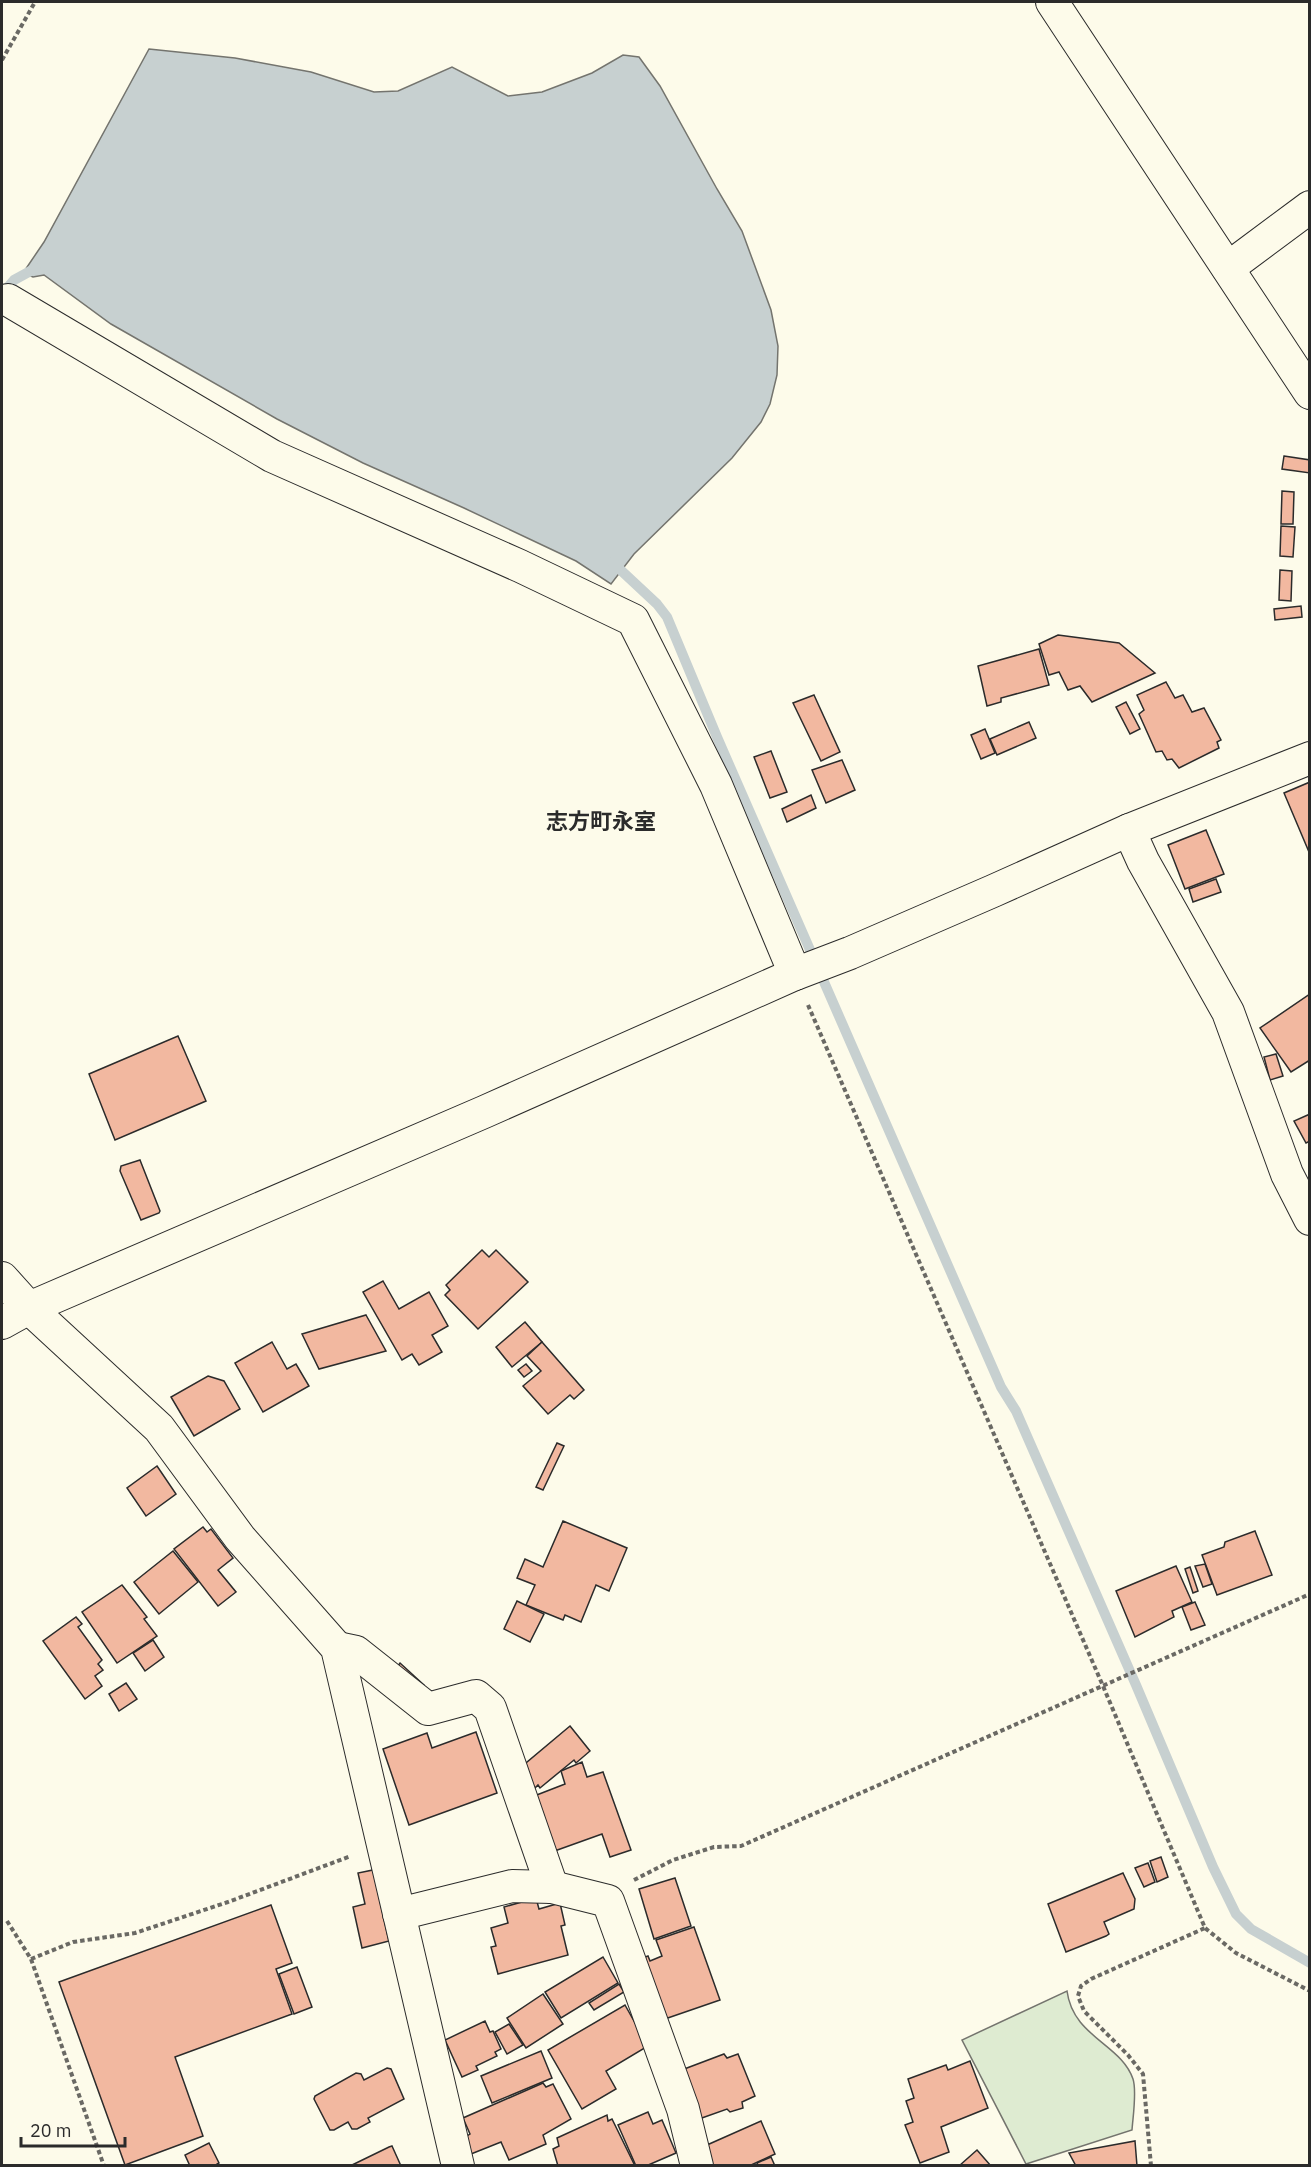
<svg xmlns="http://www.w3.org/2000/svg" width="1311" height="2167" font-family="'IBM Plex Sans','Noto Sans JP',sans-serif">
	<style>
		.green { fill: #deebd1; stroke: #74746e; stroke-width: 1.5 }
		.water { fill: #c7d0d0; stroke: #74746e; stroke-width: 1.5 }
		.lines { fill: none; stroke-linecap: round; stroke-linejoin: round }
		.stream { stroke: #c7d0d0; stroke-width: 10 }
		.building { fill: #f2b8a0; stroke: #2b2b2b; stroke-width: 1.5 }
		.minor-casing { stroke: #2b2b2b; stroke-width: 34 }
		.path { stroke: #6a6964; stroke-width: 4; stroke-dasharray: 4.5 3; stroke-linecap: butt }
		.minor { stroke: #fdfbea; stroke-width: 32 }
		.labels { text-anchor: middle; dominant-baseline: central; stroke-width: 4.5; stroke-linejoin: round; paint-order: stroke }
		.quarter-label { font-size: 22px; font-weight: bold; fill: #2b2b2b; stroke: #fdfbea }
	</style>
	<rect width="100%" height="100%" fill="#fdfbea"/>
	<!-- green -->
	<path class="green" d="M 1067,1991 C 1073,2037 1121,2044 1133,2079 C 1137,2091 1133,2116 1132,2130 L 1026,2164 L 962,2040 Z"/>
	<!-- water -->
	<polygon class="water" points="149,49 235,58 311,72 374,92 398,91 452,67 508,96 542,92 592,73 623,55 639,57 660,86 717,189 742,231 771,310 778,346 777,375 770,404 761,422 732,458 634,554 611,584 576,561 464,508 363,463 277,419 111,324 44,275 33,277 23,273 44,242"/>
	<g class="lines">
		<!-- stream -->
		<g class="stream">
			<polyline points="2,294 14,280 36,268"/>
			<polyline points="612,562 657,604 667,617 717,737 1001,1387 1016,1411 1136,1685 1213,1867 1236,1914 1251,1929 1310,1963"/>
		</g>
	</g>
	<!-- building -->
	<g class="building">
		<polygon points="1284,456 1310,460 1310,473 1282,469"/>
		<polygon points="1282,491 1294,492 1293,524 1281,524"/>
		<polygon points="1281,526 1295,527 1293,557 1280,556"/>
		<polygon points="1280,570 1292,571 1291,601 1279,600"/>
		<polygon points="1301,606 1302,617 1275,620 1274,609"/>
		<polygon points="1058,635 1119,643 1155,673 1092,702 1080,686 1068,690 1059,672 1049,675 1039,644"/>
		<polygon points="1039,649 1049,685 1001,698 1001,702 987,706 978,666"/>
		<polygon points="1166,682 1175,698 1183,695 1192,712 1204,708 1221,740 1217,742 1219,748 1179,768 1172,759 1167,760 1162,751 1156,752 1139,714 1144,710 1137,695"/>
		<polygon points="814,695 840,752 821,761 793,703"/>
		<polygon points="1126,702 1140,729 1130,734 1116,707"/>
		<polygon points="1029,722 1036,738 997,755 990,739"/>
		<polygon points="985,729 995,753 981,759 971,735"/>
		<polygon points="771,751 787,792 770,798 754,757"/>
		<polygon points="842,760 855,790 826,803 812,770"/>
		<polygon points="1310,782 1310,852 1309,852 1284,793"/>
		<polygon points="811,795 816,808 787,822 782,809"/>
		<polygon points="1206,830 1224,874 1185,889 1168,845"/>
		<polygon points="1216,879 1221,892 1193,902 1189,889"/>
		<polygon points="1310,994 1310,1060 1291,1072 1260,1028"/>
		<polygon points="178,1036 206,1101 115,1140 89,1074"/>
		<polygon points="1276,1054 1283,1076 1270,1080 1264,1057"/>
		<polygon points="1310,1114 1310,1141 1306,1143 1294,1121"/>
		<polygon points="140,1160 160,1211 159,1213 141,1220 120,1171 121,1166"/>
		<polygon points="482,1250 489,1257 496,1250 528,1282 478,1329 445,1295 450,1290 446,1285"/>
		<polygon points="383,1281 399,1309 429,1292 448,1326 432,1335 442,1352 419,1365 412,1354 402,1360 363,1292"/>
		<polygon points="366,1315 386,1351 319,1369 302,1334"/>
		<polygon points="525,1322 542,1342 512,1367 496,1347"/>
		<polygon points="272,1342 287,1369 296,1364 309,1386 263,1412 235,1363"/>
		<polygon points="542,1342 584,1390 574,1399 570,1395 548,1414 523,1386 541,1371 527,1356"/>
		<polygon points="526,1364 532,1371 524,1377 518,1370"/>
		<polygon points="208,1376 224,1381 240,1409 194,1436 171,1397"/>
		<polygon points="557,1443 564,1446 543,1490 536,1487"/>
		<polygon points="157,1466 176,1494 146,1516 127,1488"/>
		<polygon points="563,1521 627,1548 609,1591 596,1585 581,1622 565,1615 563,1620 526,1605 535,1585 517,1578 525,1559 543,1567"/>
		<polygon points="203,1527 207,1532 211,1529 233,1558 218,1570 236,1592 218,1606 174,1549"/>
		<polygon points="1255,1531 1272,1575 1217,1595 1202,1555 1224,1547 1225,1542"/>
		<polygon points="173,1551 198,1582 159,1614 134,1582"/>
		<polygon points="1205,1564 1212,1584 1203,1587 1195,1566"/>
		<polygon points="1176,1566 1192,1602 1172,1611 1174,1617 1135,1637 1116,1591"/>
		<polygon points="1190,1567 1198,1591 1193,1593 1185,1569"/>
		<polygon points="122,1585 147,1617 144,1619 157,1636 117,1663 82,1612"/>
		<polygon points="517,1601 544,1614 530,1642 504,1629"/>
		<polygon points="1195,1602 1205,1625 1191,1630 1182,1607"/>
		<polygon points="76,1617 82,1624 78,1627 102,1660 98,1664 103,1670 95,1676 102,1686 85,1699 43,1641"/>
		<polygon points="153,1640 164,1657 145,1671 133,1653"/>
		<polygon points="400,1663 424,1685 419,1691 394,1671"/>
		<polygon points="126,1683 137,1699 119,1711 109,1694"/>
		<polygon points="570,1726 590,1751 576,1763 574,1760 540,1788 538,1785 533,1790 520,1768"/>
		<polygon points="476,1732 497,1793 409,1825 383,1749 427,1733 432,1748"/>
		<polygon points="582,1762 587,1777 603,1772 631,1850 610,1857 602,1834 549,1853 529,1798 565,1784 561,1771"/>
		<polygon points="1161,1857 1168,1877 1157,1882 1150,1861"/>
		<polygon points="1148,1863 1155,1882 1144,1887 1135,1868"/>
		<polygon points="373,1870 389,1941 362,1948 353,1907 365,1904 358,1873"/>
		<polygon points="1123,1873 1135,1899 1134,1909 1104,1922 1109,1934 1106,1936 1066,1952 1048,1904"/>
		<polygon points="675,1878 691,1926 654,1939 639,1889"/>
		<polygon points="536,1898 539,1909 560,1903 565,1925 561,1926 568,1955 498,1974 491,1947 496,1946 491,1928 508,1923 504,1907"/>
		<polygon points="271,1905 292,1963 276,1969 292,2014 175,2057 203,2136 125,2165 59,1982"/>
		<polygon points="694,1927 720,2000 659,2021 637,1960 648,1956 650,1961 662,1956 656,1940"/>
		<polygon points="603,1957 618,1983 561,2018 545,1992"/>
		<polygon points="297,1967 312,2007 294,2014 279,1974"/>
		<polygon points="619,1984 624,1992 594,2010 589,2003"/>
		<polygon points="543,1994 563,2024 526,2048 507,2018"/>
		<polygon points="625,2005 648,2046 606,2071 616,2089 582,2109 548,2050"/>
		<polygon points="485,2021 490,2032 493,2031 501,2049 495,2052 497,2056 476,2066 478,2070 462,2077 445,2040"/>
		<polygon points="509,2024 523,2045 507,2054 495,2032"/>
		<polygon points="541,2051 552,2078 492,2103 481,2076"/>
		<polygon points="724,2054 727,2058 738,2054 755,2096 742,2102 743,2108 730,2112 727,2109 699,2119 679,2071"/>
		<polygon points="970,2061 988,2108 941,2127 949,2152 920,2163 905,2125 913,2122 906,2101 914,2098 908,2079 946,2065 948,2070"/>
		<polygon points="387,2068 391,2069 404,2099 368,2118 370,2122 357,2129 352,2129 348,2122 334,2130 330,2130 314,2099 315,2096 356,2073 361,2074 364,2080"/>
		<polygon points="543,2083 546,2087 553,2084 571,2119 543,2135 546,2144 509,2160 501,2142 471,2154 464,2138 470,2134 463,2118"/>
		<polygon points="648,2112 653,2124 662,2120 676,2153 646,2166 636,2166 618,2125"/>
		<polygon points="607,2115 608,2121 612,2119 635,2166 558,2166 553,2149 559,2146 557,2138"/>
		<polygon points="761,2121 775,2154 749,2166 705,2166 698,2149"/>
		<polygon points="1135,2141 1137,2166 1076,2166 1069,2153"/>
		<polygon points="209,2143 219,2163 214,2166 190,2166 185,2155"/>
		<polygon points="392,2146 401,2166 350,2166 389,2147"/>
		<polygon points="977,2150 991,2166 959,2166"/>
		<polygon points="771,2157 775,2166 758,2166 757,2163"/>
	</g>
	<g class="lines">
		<!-- minor casing -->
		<g class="minor-casing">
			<g id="minor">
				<polyline points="1052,2 1310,393"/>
				<polyline points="1228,268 1310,207"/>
				<polyline points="8,300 272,456 520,566 633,620 716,785 795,974"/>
				<polyline points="1129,830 1143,861 1228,1012 1287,1174 1310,1219"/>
				<polyline points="2,1278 29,1308 159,1428 240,1538 337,1648 458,2166"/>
				<polyline points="2,1323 29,1308 484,1112 795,974 850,953 993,891 1129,830 1310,758"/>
				<polyline points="337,1648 356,1652 428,1709 476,1696 490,1708 552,1887"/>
				<polyline points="399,1914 512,1886 552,1887 608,1901 683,2109 697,2166"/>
			</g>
		</g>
		<!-- path -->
		<g class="path">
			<polyline points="2,60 35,2"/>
			<polyline points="808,1005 1103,1686 1205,1928 1236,1953 1310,1991"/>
			<polyline points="634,1880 673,1860 714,1847 741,1846 1310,1594"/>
			<polyline points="7,1921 31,1959 104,2166"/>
			<polyline points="31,1959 73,1942 135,1933 228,1902 351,1856"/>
			<polyline points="1151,2166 1143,2074 1128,2055 1084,2011 1078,1996 1081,1986 1091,1979 1205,1928"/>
		</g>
		<!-- minor -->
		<use href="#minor" class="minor"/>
	</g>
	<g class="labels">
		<!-- quarter labels -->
		<g class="quarter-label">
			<text x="601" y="820">志方町永室</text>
		</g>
	</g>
	<!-- border -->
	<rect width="1311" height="2167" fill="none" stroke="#2b2b2b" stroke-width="6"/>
	<!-- scale -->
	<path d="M21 2137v9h104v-9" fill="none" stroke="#2b2b2b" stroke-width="3"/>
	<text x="30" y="2137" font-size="18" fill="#2b2b2b" stroke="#fdfbea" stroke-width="4.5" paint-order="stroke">20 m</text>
</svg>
